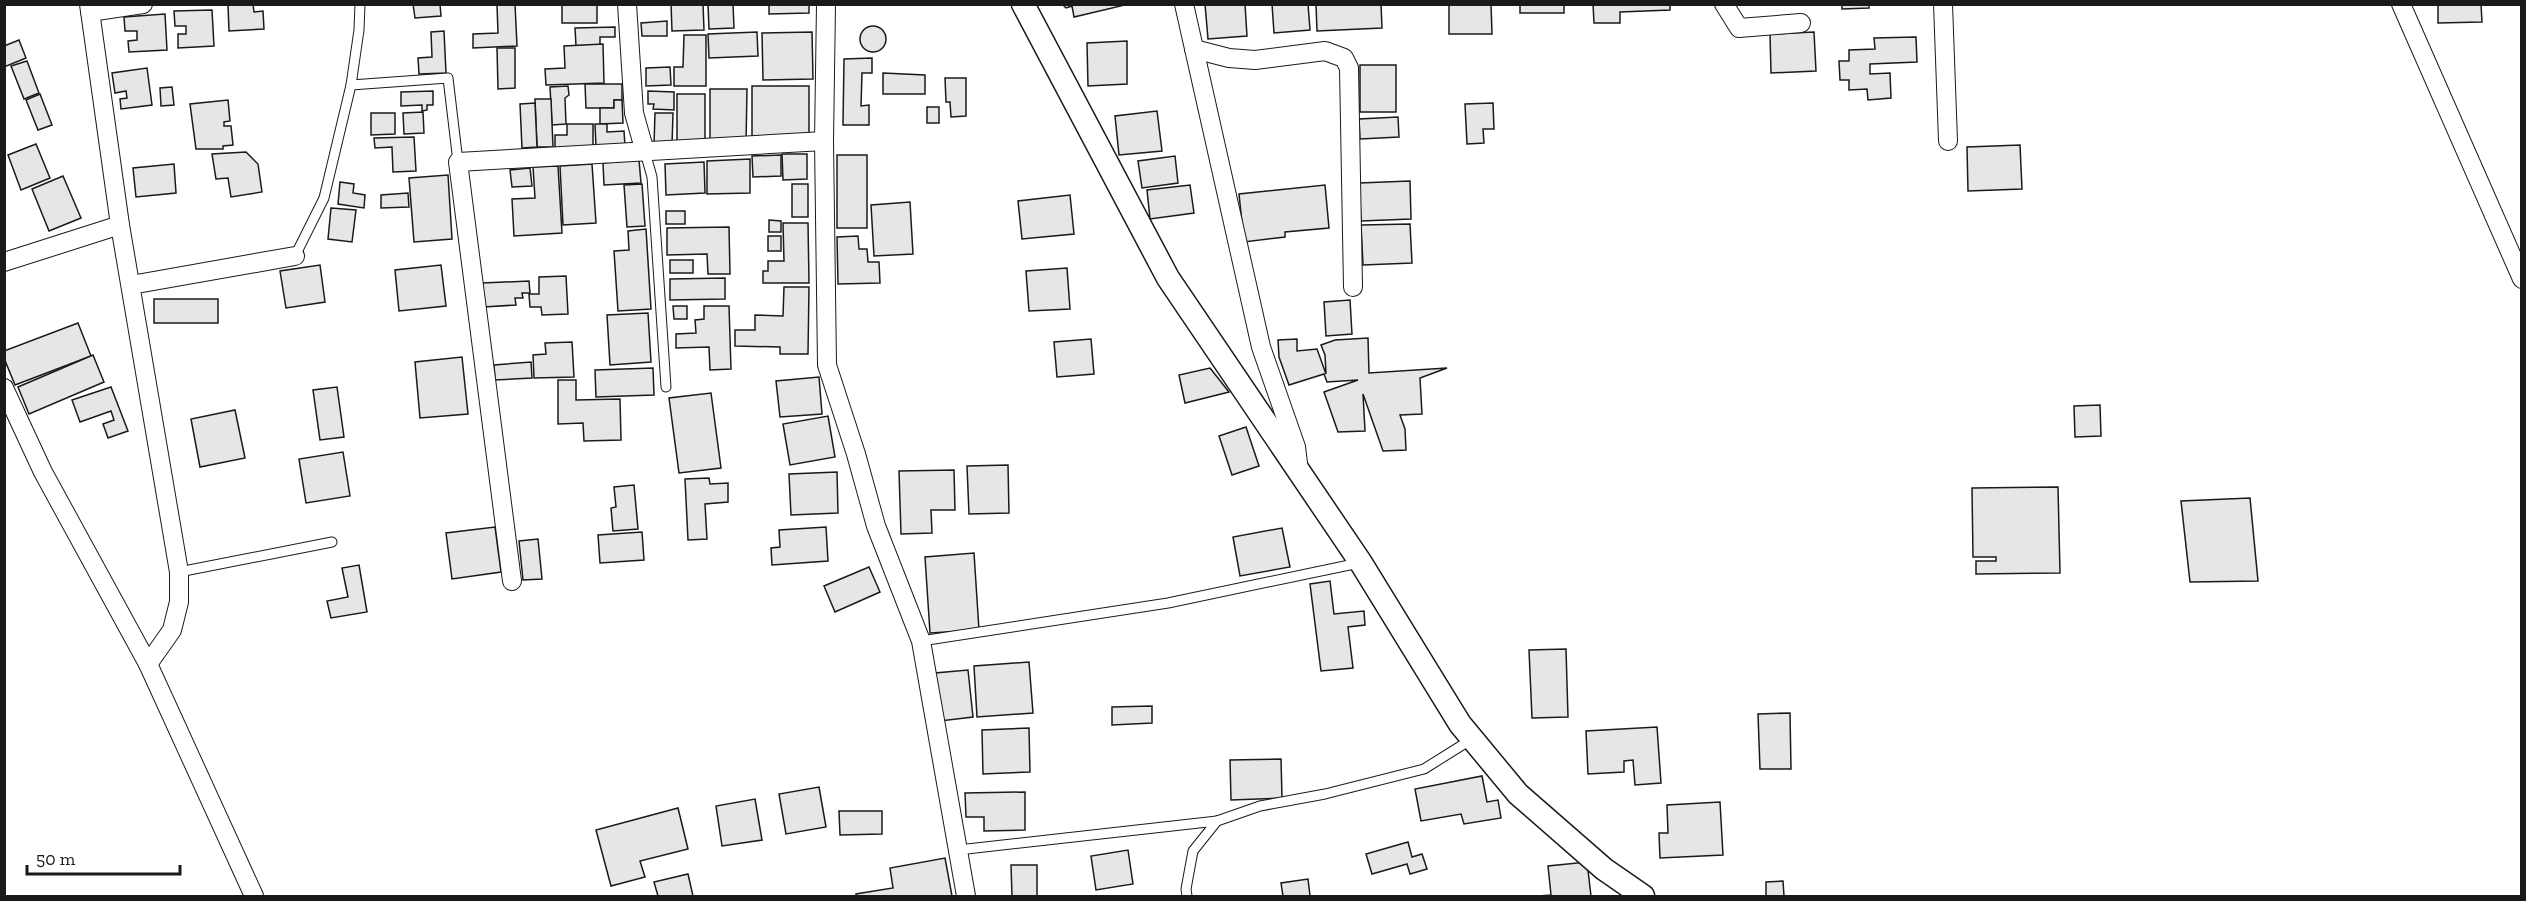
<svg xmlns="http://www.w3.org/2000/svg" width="2526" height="901" font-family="'Zilla Slab',serif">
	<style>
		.building { fill: #e6e6e6; stroke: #1a1a1a; stroke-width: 1.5 }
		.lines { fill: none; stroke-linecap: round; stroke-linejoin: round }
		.service-casing { stroke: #1a1a1a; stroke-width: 11 }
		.minor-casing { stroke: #1a1a1a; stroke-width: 20 }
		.tertiary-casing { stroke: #1a1a1a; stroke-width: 25 }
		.service { stroke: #fff; stroke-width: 9 }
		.minor { stroke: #fff; stroke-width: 18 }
		.tertiary { stroke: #fff; stroke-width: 22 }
	</style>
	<rect width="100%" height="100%" fill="#fff"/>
	<!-- building -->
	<g class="building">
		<polygon points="253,4 254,12 263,11 264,29 229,31 228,5"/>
		<polygon points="413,4 440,4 441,16 415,18"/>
		<polygon points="515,4 517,46 473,48 473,34 498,33 497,5"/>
		<rect x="562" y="4" width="35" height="19"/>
		<polygon points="671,4 703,4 704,30 672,31"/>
		<polygon points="708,4 733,4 734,28 709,29"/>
		<polygon points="769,4 809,4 809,13 769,14"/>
		<polygon points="1062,4 1125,4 1125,5 1074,17 1072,6 1066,8"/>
		<polygon points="1205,4 1245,4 1247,36 1208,39"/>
		<polygon points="1272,4 1308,4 1310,30 1274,33"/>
		<polygon points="1316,4 1381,4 1382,28 1317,31"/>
		<polygon points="1449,4 1491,4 1492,34 1449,34"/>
		<rect x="1520" y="4" width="44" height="9"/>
		<polygon points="1593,4 1670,4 1670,10 1620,12 1620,23 1594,23"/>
		<polygon points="1842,4 1869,4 1869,8 1842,9"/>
		<polygon points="2438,4 2481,4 2482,22 2438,23"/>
		<polygon points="212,10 214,46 178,48 178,34 186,34 186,26 175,26 174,11"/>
		<polygon points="165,14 167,50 129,52 128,41 137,40 137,31 125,31 124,17"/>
		<polygon points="667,21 667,36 642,36 641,23"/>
		<circle cx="873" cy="39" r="13"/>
		<polygon points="615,27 615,37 600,37 600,45 576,46 575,28"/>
		<polygon points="444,31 446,73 419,74 418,58 432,57 431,32"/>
		<polygon points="757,32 758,56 709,58 708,34"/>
		<polygon points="812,32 813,79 763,80 762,33"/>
		<polygon points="1814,32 1816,71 1771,73 1770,34"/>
		<polygon points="684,35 706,35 706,86 674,86 674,67 683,67"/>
		<polygon points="1916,37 1917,62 1870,64 1870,74 1890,73 1891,98 1868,100 1867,89 1849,90 1849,80 1840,80 1839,61 1849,61 1849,50 1875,49 1874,38"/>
		<polygon points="19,40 26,58 4,67 4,46"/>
		<polygon points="1127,41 1127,84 1088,86 1087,43"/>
		<polygon points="603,44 604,83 546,85 545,69 565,68 564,46"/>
		<polygon points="497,48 515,48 515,88 498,89"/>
		<polygon points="872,58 872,73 862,73 861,106 869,105 869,125 843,125 844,59"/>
		<polygon points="27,61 39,93 24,99 11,66"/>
		<rect x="1360" y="65" width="36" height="47"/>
		<polygon points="670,67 671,85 646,86 646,68"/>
		<polygon points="147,68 152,105 121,109 120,99 127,98 126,91 115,93 112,73"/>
		<polygon points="883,73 925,75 925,94 883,94"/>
		<polygon points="945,78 966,78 966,116 951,117 950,102 946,102"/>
		<polygon points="585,84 622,84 622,100 614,100 614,108 586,108"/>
		<polygon points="568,86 569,95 565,98 566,124 552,125 550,87"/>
		<rect x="752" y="86" width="57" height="55"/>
		<polygon points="172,87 174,105 161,106 160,88"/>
		<polygon points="710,89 747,89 746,143 710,142"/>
		<polygon points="433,91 433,105 427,105 427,110 422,111 422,105 401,106 401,92"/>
		<polygon points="648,91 674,92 674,110 653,109 654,104 648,104"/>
		<polygon points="40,94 52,125 38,130 26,100"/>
		<polygon points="677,94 705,94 705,143 677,142"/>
		<polygon points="535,99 551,99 553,147 537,147"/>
		<polygon points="228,100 230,121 224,122 224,126 231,126 233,145 223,146 223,149 196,149 190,104"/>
		<polygon points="614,100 622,100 623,123 600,124 600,108 614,108"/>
		<polygon points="535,103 537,147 522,148 520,104"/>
		<polygon points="1493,103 1494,129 1483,129 1484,143 1467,144 1465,104"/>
		<rect x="927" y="107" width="12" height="16"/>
		<polygon points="1157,111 1162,151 1119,155 1115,116"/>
		<polygon points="423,112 424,133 404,134 403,113"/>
		<polygon points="371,113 395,113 395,134 371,135"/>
		<polygon points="655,113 673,113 672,145 654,145"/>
		<polygon points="1398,117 1399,137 1360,139 1359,119"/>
		<polygon points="567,124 593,124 593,148 555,148 555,135 567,135"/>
		<polygon points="595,124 607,124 607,132 624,131 625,146 596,147"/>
		<polygon points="414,137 416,171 393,172 392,147 375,148 374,138"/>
		<polygon points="36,144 50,178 21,190 8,155"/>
		<polygon points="2020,145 2022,189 1968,191 1967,147"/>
		<polygon points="246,152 258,164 262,192 231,197 228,178 216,179 212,154"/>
		<polygon points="782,154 807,154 807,179 783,180"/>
		<polygon points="781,155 781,176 753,177 752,156"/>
		<rect x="837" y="155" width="30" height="73"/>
		<polygon points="1175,156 1178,183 1142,188 1138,161"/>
		<polygon points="750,159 750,193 707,194 707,161"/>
		<polygon points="639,160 641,183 604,185 603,163"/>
		<polygon points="704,162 705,193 666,195 665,164"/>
		<polygon points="174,164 176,193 136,197 133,168"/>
		<polygon points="592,164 596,223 563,225 560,166"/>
		<polygon points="558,166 562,233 514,236 512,199 535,198 533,167"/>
		<polygon points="530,168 532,186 512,187 510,170"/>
		<polygon points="448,175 452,239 414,242 409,178"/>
		<polygon points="63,176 81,218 49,231 32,189"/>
		<polygon points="1410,181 1411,219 1361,221 1359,183"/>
		<polygon points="340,182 354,184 353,193 365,195 364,208 338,204"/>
		<polygon points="642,184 645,226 627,227 624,185"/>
		<rect x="792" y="184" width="16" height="33"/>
		<polygon points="1190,185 1194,213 1150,219 1147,190"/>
		<polygon points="1325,185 1329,228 1285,232 1285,237 1244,242 1239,194"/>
		<polygon points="408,193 409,207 381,208 381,195"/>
		<polygon points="1070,195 1074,234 1022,239 1018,201"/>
		<polygon points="910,202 913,254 874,256 871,205"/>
		<polygon points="331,208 356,210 352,242 328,239"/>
		<rect x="666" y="211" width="19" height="13"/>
		<polygon points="769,220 781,221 781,232 769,232"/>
		<polygon points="783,223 808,223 809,283 763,283 763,271 768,271 768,261 784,261"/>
		<polygon points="1410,224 1412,263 1363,265 1361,225"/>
		<polygon points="729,227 730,274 708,274 707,254 667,255 667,228"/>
		<polygon points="646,229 651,309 618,311 614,251 629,250 628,231"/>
		<rect x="768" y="236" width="13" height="15"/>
		<polygon points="858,236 859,249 867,249 868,262 879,262 880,283 838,284 837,237"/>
		<rect x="670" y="260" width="23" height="13"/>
		<polygon points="320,265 325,302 286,308 280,271"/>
		<polygon points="441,265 446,306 399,311 395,270"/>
		<polygon points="1067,268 1070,309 1029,311 1026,271"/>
		<polygon points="566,276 568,314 542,315 541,307 530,307 529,294 539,294 539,277"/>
		<polygon points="725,278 725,299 670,300 670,279"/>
		<polygon points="529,281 530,293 522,293 523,298 515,298 516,305 484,307 482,283"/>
		<polygon points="784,287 809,287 808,354 780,354 780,347 735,346 735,330 755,330 755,315 783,316"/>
		<rect x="154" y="299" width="64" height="24"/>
		<polygon points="1350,300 1352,334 1326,336 1324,302"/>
		<polygon points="673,306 687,306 687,319 674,319"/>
		<polygon points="704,306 729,306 731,369 710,370 709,347 676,348 676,334 696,333 695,320 704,319"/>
		<polygon points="648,313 651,362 610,365 607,315"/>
		<polygon points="78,323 91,356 15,385 4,358 4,351"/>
		<polygon points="1368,338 1369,373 1447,368 1420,378 1422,414 1400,415 1405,429 1406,450 1383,451 1363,394 1365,431 1338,432 1324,392 1358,380 1327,382 1324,374 1289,385 1279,357 1278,340 1297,339 1297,351 1317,349 1326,374 1325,355 1321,345 1335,340"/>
		<polygon points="1091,339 1094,374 1057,377 1054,342"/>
		<polygon points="572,342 574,377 534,378 533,355 546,354 545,343"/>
		<polygon points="93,355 104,382 29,414 18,387"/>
		<polygon points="462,357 468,414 420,418 415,362"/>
		<polygon points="531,362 532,378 495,380 494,365"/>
		<polygon points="653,368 654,395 596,397 595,370"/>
		<polygon points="1210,368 1229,392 1185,403 1179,375"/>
		<polygon points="819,377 822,414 780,417 776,381"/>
		<polygon points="558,380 576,380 576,400 620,399 621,440 584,441 583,423 558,424"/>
		<polygon points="111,387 128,431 108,438 103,424 114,420 111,411 80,422 72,400"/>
		<polygon points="337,387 344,437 320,440 313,390"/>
		<polygon points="711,393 721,468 679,473 669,398"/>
		<polygon points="2100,405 2101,436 2075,437 2074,406"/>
		<polygon points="235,410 245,458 200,467 191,419"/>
		<polygon points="828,416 835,457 790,465 783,424"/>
		<polygon points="1246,427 1259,466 1232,475 1219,436"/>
		<polygon points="343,452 350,496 306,503 299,459"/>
		<polygon points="1008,465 1009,513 969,514 967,466"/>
		<polygon points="954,470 955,510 931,510 932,533 901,534 899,471"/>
		<polygon points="837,472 838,513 791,515 789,474"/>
		<polygon points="709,478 710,484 728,483 728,502 705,504 707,539 688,540 685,479"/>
		<polygon points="634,485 638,529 613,531 611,508 616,507 614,487"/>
		<polygon points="2058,487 2060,573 1976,574 1976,561 1996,561 1996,557 1973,557 1972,488"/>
		<polygon points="2250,498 2258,581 2190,582 2181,501"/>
		<polygon points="495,527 501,572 452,579 446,533"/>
		<polygon points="826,527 828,561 772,565 771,548 780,547 779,530"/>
		<polygon points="1282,528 1290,567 1240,576 1233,537"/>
		<polygon points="642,532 644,560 600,563 598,535"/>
		<polygon points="538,539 542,579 523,580 519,541"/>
		<polygon points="974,553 979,630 930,633 925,557"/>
		<polygon points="359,565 367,612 331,618 327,601 348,597 342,568"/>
		<polygon points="869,567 880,592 835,612 824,586"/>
		<polygon points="1330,581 1334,614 1364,611 1365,625 1348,627 1353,668 1321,671 1310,584"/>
		<polygon points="1566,649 1568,717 1532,718 1529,650"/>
		<polygon points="1029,662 1033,713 977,717 974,666"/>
		<polygon points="968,670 973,717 940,721 935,673"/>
		<polygon points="1152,706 1152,723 1112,725 1112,707"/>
		<polygon points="1790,713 1791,769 1760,769 1758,714"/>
		<polygon points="1657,727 1661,783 1635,785 1633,760 1624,761 1624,772 1588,774 1586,731"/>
		<polygon points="1029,728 1030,772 983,774 982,730"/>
		<polygon points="1281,759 1282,798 1231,800 1230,760"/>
		<polygon points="1482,776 1487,802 1498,800 1501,818 1464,824 1461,814 1421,821 1415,789"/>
		<polygon points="819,787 826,827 786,834 779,794"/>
		<polygon points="1025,792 1025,830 984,831 984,817 966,817 965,793"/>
		<polygon points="755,799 762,840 722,846 716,806"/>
		<polygon points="1720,802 1723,855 1660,858 1659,833 1668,833 1667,805"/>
		<polygon points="678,808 688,849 640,861 645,877 611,886 596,830"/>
		<polygon points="839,811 882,811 882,834 840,835"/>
		<polygon points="1408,842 1412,857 1422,854 1427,869 1410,874 1407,864 1372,874 1366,854"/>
		<polygon points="1128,850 1133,884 1096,890 1091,856"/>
		<polygon points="945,858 952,896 856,896 856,894 893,888 890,868"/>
		<polygon points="1587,862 1591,896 1538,896 1551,895 1548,866"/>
		<polygon points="1011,865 1037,865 1037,896 1012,896"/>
		<polygon points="688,874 693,896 658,896 654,882"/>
		<polygon points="1308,879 1310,896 1283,896 1281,883"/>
		<polygon points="1783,881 1784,896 1766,896 1766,882"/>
	</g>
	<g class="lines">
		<!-- service casing -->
		<g class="service-casing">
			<g id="service">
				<polyline points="351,85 448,78 458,162"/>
				<polyline points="645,152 652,177 666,387"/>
				<polyline points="295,256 324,198 351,85 359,30 360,4"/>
				<polyline points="179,572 332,542"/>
				<polyline points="921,641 1168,603 1359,563"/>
				<polyline points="958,850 1217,821"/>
				<polyline points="1187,896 1186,889 1193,851 1217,821 1260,806 1325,794 1424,769 1472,739"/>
			</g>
		</g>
		<!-- minor casing -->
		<g class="minor-casing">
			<g id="minor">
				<polyline points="89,4 120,225 179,572 179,602 172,630 148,664"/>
				<polyline points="627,4 634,113 645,152"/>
				<polyline points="826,4 824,141 827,365 856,454 876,526 921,641 966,896"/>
				<polyline points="1184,4 1261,347 1296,447 1299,471"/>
				<polyline points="1724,4 1739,28 1801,23"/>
				<polyline points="1943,4 1948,141"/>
				<polyline points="2401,4 2522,279"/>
				<polyline points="90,12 143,4"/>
				<polyline points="1194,49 1229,58 1255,60 1325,51 1344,58 1349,68 1353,287"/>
				<polyline points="4,262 120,225"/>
				<polyline points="131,285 295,256"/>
				<polyline points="4,388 43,472 148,664 254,896"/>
				<polyline points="512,581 458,162 824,141"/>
			</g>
		</g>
		<!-- tertiary casing -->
		<g class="tertiary-casing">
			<polyline id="tertiary" points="1023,4 1168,278 1361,563 1460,724 1518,794 1604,869 1643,896"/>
		</g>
		<!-- service -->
		<use href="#service" class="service"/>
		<!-- minor -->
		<use href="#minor" class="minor"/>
		<!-- tertiary -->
		<use href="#tertiary" class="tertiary"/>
	</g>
	<!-- border -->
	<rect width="2526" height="901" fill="none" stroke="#1a1a1a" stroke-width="12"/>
	<!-- scale -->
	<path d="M27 865v9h153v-9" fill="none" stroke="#1a1a1a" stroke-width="3"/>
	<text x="36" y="865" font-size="18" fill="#1a1a1a" stroke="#ffffff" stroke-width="4.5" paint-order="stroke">50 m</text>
</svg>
